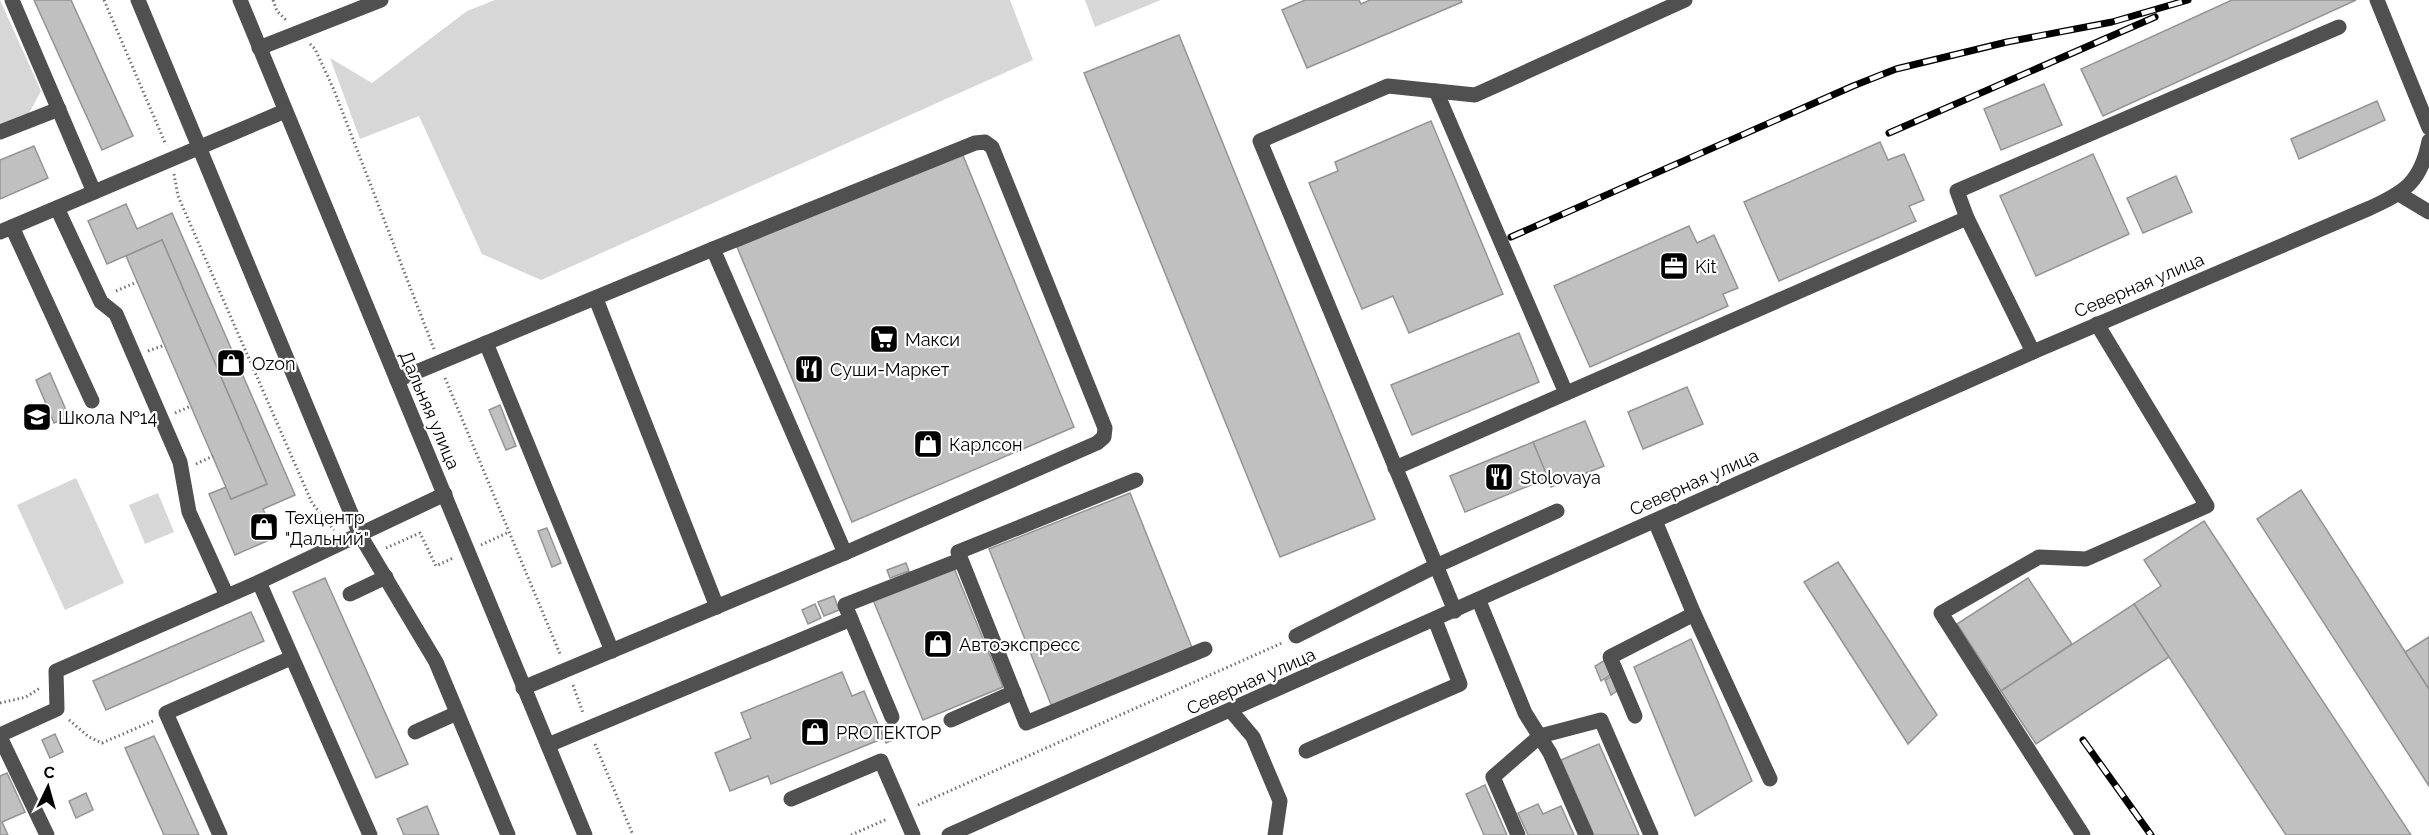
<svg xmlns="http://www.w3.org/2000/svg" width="2429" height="835" font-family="Raleway,sans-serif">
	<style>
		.green { fill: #d7d7d7 }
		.building { fill: #c0c0c0; stroke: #949494; stroke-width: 1.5 }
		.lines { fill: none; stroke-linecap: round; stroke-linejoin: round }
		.path { stroke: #727272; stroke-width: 3; stroke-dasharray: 1.5 3; stroke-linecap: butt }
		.minor { stroke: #505050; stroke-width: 15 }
		.rail-casing { stroke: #000; stroke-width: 7 }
		.rail { stroke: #fff; stroke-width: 4.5; stroke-dasharray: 14; stroke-linecap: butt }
		.labels { text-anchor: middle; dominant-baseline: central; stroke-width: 4.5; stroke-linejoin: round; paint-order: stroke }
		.poi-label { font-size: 18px; fill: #000; stroke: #fff; text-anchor: start }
		.street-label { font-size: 18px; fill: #000; stroke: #fff }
	</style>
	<rect width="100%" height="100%" fill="#fff"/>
	<!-- green -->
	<g class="green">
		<polygon points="0,0 41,91 27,117 0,128"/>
		<polygon points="495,0 1010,0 1033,60 541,280 482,254 419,116 360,139 330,58 372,83 467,11"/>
		<polygon points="1085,0 1161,0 1095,27"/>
		<polygon points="76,478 124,583 65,610 17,505"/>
		<polygon points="158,493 174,532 145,544 129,505"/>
	</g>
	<!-- building -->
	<g class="building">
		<polygon points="34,0 71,0 133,136 102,150"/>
		<polygon points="1305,0 1359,0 1361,4 1370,0 1461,0 1462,2 1307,68 1282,10"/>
		<polygon points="2232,0 2356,0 2103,116 2081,69"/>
		<polygon points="1179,35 1375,519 1280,557 1084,73"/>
		<polygon points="2044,84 2062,125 2001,150 1984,109"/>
		<polygon points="2377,101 2385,120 2299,159 2291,139"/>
		<polygon points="1431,121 1503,294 1409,333 1393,296 1362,309 1309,183 1338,171 1335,162"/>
		<polygon points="1880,142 1888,160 1904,154 1924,200 1909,206 1916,221 1779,281 1744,202"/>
		<polygon points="34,146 48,178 0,199 0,160"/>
		<polygon points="962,153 1074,427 852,522 737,247"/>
		<polygon points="2093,154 2129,234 2036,276 2000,196"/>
		<polygon points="2176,176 2192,212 2143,233 2127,198"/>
		<polygon points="126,204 137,229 172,213 295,495 263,509 276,537 235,555 209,494 226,487 231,499 267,484 162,240 107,264 88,221"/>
		<polygon points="1689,226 1697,243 1714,235 1738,288 1723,294 1728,306 1590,367 1554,286"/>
		<polygon points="162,240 267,484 231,499 126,256"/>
		<polygon points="1519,333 1539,382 1412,435 1391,385"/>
		<polygon points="50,373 69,417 54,423 36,380"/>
		<polygon points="1687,387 1703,424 1643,449 1628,412"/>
		<polygon points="500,405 516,446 506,450 489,410"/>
		<polygon points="1585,421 1604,466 1551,487 1533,442"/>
		<polygon points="1533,442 1548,478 1465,512 1450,476"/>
		<polygon points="2301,490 2429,689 2429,786 2257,519"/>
		<polygon points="1130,493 1195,655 1054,712 989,549"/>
		<polygon points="2204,521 2411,835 2286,835 2134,604 2161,586 2144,560"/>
		<polygon points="547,528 561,563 552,567 538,531"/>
		<polygon points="1838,562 1937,715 1908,744 1804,582"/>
		<polygon points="906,563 909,571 890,578 887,570"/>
		<polygon points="954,568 1003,687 923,720 873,600"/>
		<polygon points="325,578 408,764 376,778 293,592"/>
		<polygon points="2028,578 2072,644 2001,691 1957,624"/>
		<polygon points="834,596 839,610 824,616 818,602"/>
		<polygon points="815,604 821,618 808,624 802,610"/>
		<polygon points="2134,604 2169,657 2036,744 2001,691"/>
		<polygon points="251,612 264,641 106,710 93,681"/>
		<polygon points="2429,637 2429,689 2405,652"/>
		<polygon points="1691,639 1752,781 1695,816 1634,667"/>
		<polygon points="1607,659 1612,674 1601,681 1595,666"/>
		<polygon points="842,672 852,696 864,691 884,738 771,784 768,776 730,791 715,753 751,738 741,713"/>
		<polygon points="1614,675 1620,689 1611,695 1605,680"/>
		<polygon points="889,723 895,739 886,743 879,727"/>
		<polygon points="55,734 63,752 50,758 42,740"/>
		<polygon points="154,736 162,753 199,835 164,835 125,748"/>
		<polygon points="1599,744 1639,835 1594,835 1561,760"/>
		<polygon points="7,773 25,812 2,822 8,835 0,835 0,776"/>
		<polygon points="1485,785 1507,835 1484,835 1466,794"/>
		<polygon points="86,793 93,810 76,818 69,801"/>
		<polygon points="1538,804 1543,814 1561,806 1574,835 1528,835 1518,813"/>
		<polygon points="427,806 439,835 404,835 397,819"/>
	</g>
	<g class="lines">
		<!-- path -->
		<g class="path">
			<polyline points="104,0 166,145"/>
			<polyline points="273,0 277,11 287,21"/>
			<polyline points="310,44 315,49 334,90 434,349"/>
			<polyline points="174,174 178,196 312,503 334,530"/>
			<polyline points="116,291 137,282"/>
			<polyline points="148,351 165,345"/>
			<polyline points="445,378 560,654"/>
			<polyline points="175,413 191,406"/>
			<polyline points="196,464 213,456"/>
			<polyline points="481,545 509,532"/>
			<polyline points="386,548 420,533 436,566 453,558"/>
			<polyline points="573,685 583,713"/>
			<polyline points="0,703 26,697 40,688"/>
			<polyline points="69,720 89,737 102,743 153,721"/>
			<polyline points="595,744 633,835"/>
			<polyline points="918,805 1282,643"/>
			<polyline points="851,835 887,819"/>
		</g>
		<!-- minor -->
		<g class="minor">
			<polyline points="12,0 94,192"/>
			<polyline points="138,0 360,535 436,662 508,835"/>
			<polyline points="240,0 585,835"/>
			<polyline points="2377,0 2429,128"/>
			<polyline points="259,48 381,0"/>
			<polyline points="1436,91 1566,393"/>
			<polyline points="0,132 59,109"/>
			<polyline points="2399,194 2429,212"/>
			<polyline points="57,208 101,302 116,314 180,462 189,512 227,596"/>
			<polyline points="1967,218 1957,191 2339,27"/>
			<polyline points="12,227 92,401"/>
			<polyline points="0,232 285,111"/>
			<polyline points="713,249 845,553"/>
			<polyline points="596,299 717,607"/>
			<polyline points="486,343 612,651"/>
			<polyline points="397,380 713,249 975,143 985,142 992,147 1105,428 1104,437 1097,443 845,553 523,688"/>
			<polyline points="1395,468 1967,218 2033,352"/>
			<polyline points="1136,480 958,552 1026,723 1205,649"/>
			<polyline points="1655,521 1694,614 1770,779"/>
			<polyline points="259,582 370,835"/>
			<polyline points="350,594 386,577"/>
			<polyline points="1479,601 1525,713 1550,753 1586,835"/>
			<polyline points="1455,611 1260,141 1388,86 1475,95 1685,0"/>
			<polyline points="1296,636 1436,566 1557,511"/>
			<polyline points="1231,711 1253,737 1280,801 1275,835"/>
			<polyline points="1635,716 1610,657 1694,614"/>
			<polyline points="892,717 845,605 960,560"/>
			<polyline points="951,720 1014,692"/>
			<polyline points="415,732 457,713"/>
			<polyline points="0,735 57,709 56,671 259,582 445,494"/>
			<polyline points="0,737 47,835"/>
			<polyline points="548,745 851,619"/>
			<polyline points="1306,751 1460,684 1435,620"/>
			<polyline points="791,799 881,761 913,835"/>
			<polyline points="220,835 166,713 291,658"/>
			<path d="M 949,835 L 2033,352 L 2370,208 C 2405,192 2421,182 2429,141"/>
			<polyline points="1518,835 1493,777 1540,736 1601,720 1651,835"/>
			<polyline points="2083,835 1941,613 2039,557 2086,559 2207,506 2097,324"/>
		</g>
		<!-- rail casing -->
		<g class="rail-casing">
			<g id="rail">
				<polyline points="1889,133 2155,17"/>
				<polyline points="1511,237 1853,86 1896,69 2007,42 2112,22 2188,0"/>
				<polyline points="2083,740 2151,835"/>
			</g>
		</g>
		<!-- rail -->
		<use href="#rail" class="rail"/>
	</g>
	<!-- icons -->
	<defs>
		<g id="office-square" transform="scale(1.5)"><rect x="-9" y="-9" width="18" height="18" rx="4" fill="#000" stroke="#fff"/><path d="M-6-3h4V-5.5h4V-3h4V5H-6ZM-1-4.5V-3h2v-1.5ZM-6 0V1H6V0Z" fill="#fff"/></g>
		<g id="supermarket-square" transform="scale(1.5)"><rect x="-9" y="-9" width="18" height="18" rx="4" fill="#000" stroke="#fff"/><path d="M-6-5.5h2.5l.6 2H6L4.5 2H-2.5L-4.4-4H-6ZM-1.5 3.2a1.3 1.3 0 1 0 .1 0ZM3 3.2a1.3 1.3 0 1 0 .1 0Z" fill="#fff"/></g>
		<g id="shop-square" transform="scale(1.5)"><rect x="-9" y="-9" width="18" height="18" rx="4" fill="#000" stroke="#fff"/><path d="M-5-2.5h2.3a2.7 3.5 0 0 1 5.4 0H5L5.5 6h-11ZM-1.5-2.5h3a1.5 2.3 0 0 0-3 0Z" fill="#fff"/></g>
		<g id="restaurant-square" transform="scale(1.5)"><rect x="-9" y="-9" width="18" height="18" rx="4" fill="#000" stroke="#fff"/><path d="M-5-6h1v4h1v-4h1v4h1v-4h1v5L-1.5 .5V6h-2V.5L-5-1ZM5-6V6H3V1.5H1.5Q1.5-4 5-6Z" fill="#fff"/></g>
		<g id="school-square" transform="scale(1.5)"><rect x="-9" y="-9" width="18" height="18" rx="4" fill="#000" stroke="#fff"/><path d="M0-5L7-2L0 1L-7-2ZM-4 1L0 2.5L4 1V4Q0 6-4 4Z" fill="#fff"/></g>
	</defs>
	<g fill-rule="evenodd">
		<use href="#office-square" x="1674" y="266"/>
		<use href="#supermarket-square" x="884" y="339"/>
		<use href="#shop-square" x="231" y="363"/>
		<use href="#restaurant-square" x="809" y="369"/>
		<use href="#school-square" x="37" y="417"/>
		<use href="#shop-square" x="928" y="444"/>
		<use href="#restaurant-square" x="1499" y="477"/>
		<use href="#shop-square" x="264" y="527"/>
		<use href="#shop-square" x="938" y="644"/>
		<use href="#shop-square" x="815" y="732"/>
	</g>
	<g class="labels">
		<!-- poi labels -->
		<g class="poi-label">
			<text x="1695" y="266">Kit</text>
			<text x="905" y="339">Макси</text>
			<text x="252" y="363">Ozon</text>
			<text x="830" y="369">Суши-Маркет</text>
			<text x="58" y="417">Школа №14</text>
			<text x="949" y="444">Карлсон</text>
			<text x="1520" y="477">Stolovaya</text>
			<text x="285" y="517">Техцентр<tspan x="285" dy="21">"Дальний"</tspan></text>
			<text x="959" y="644">Автоэкспресс</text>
			<text x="836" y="732">PROТЕКТОР</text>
		</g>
		<!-- street labels -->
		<g class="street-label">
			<text transform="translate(2139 285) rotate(-23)">Северная улица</text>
			<text transform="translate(430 410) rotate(67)">Дальняя улица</text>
			<text transform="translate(1694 482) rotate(-24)">Северная улица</text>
			<text transform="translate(1251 681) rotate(-24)">Северная улица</text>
		</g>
	</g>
	<!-- north arrow -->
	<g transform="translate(48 787) rotate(5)" stroke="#ffffff" stroke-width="4.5" paint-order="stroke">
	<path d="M0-4.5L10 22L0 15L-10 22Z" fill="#000000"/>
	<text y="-9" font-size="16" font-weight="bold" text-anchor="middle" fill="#000000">С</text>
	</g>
</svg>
